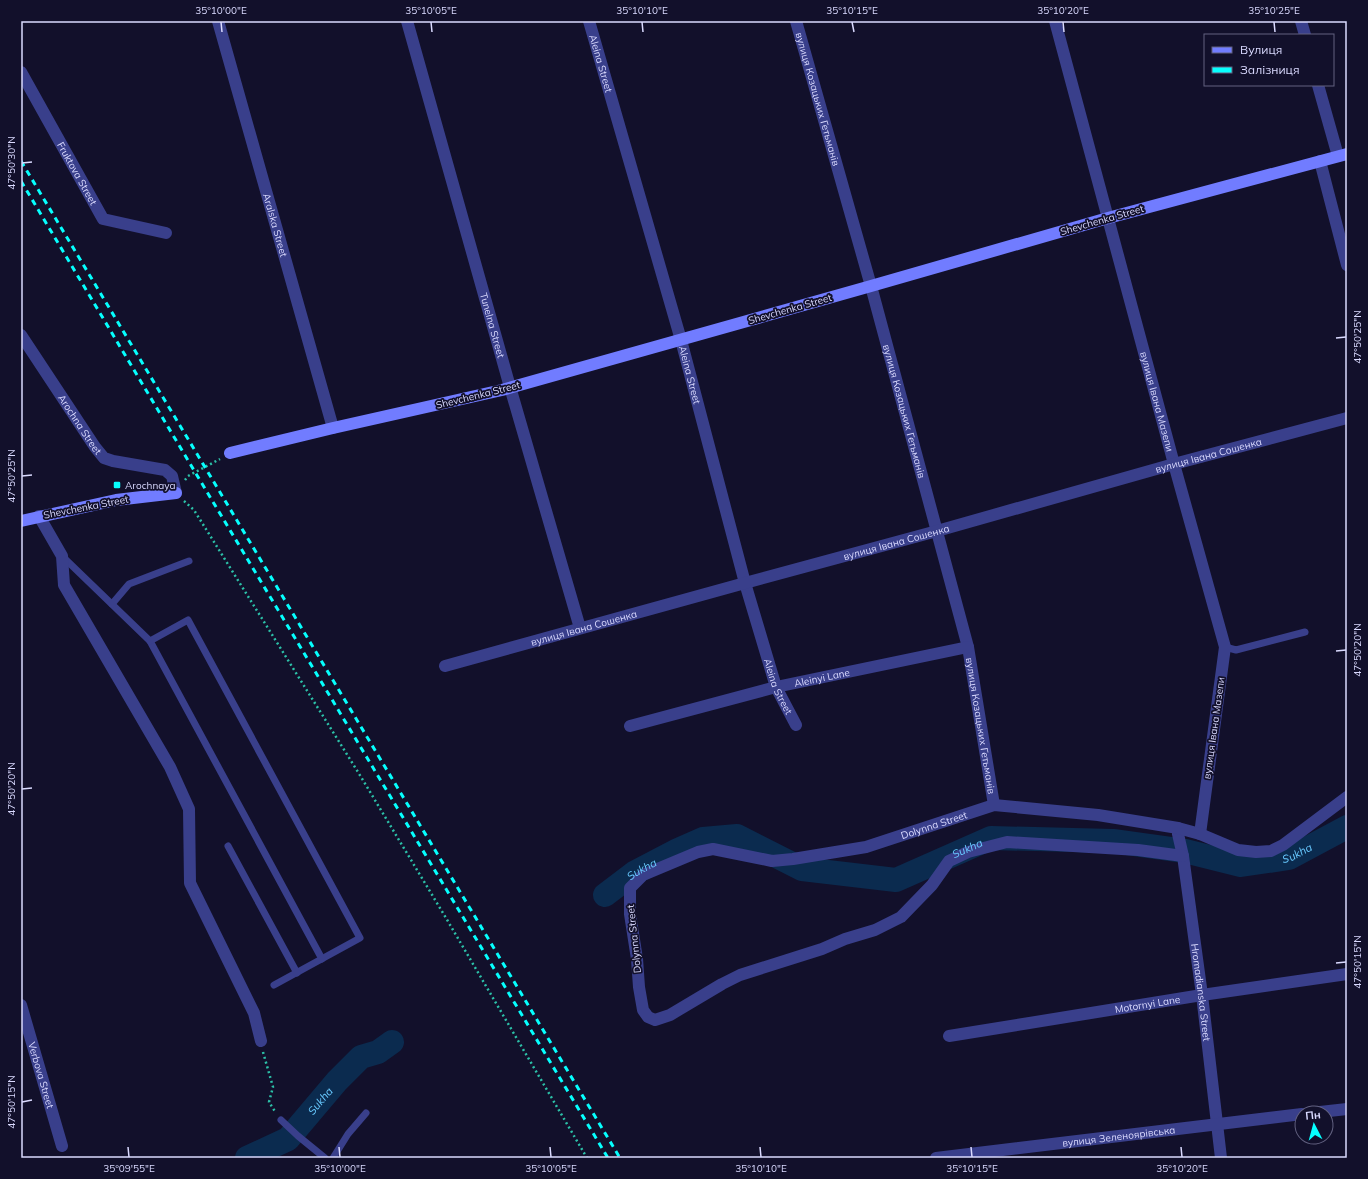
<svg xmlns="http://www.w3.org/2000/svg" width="1368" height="1179" font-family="Mulish,sans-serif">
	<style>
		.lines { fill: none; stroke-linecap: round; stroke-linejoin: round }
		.river { stroke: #0b2b4f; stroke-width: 24 }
		.path { stroke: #2cc1a8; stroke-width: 2.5; stroke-dasharray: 2 3; stroke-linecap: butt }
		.lane { stroke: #393f8b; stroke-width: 7 }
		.street { stroke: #393f8b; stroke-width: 12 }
		.secondary { stroke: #717cff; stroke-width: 12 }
		.rail { stroke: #06fffe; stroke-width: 3; stroke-dasharray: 6 5; stroke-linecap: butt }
		.ticks { fill: none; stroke: #dadaff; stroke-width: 1.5 }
		.poi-dot { fill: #06fffe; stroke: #12102b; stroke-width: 1.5 }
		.labels { text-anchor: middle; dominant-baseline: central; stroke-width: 3.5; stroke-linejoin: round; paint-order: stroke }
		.street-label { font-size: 10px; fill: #dadaff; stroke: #12102b }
		.poi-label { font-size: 10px; fill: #dadaff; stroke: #12102b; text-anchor: start }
		.water-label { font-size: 11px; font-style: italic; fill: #68c9ff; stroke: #12102b }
		.neatline { fill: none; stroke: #dadaff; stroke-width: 1.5 }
		.ticks-label { font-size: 10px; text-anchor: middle; fill: #dadaff }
	</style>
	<rect width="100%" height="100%" fill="#12102b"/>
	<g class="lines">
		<!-- river -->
		<g class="river">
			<path id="s1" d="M 605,895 L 634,873 L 678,850 L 703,839 L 737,836 L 802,869 L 896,880 L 991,838 L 1113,841 L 1185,851 L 1241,865 L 1289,858 L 1347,827"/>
			<path id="s2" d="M 247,1158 L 288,1139 L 337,1081 L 361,1057 L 378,1052 L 392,1042"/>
		</g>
		<!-- path -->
		<g class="path">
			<polyline points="185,480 188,476 220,459"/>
			<polyline points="184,501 194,510 358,772 446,918 587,1158"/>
			<polyline points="263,1052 273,1087 269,1102 276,1113"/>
		</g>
		<!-- lane -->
		<g class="lane">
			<polyline points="62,556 150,641 322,959"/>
			<polyline points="112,604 129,584 189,561"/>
			<polyline points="150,641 188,620 360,938 274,985"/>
			<polyline points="1225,647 1236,650 1305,632"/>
			<polyline points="228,846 297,973"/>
			<polyline points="281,1120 298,1136 325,1158"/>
			<polyline points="333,1158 348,1134 366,1113"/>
		</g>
		<!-- street -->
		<g class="street">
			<path id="s3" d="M 218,21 L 333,428"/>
			<path id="s4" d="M 407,21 L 510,387 L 580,628"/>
			<path id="s5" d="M 589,21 L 681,340 L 745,583 L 776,687 L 796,725"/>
			<path id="s6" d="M 796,21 L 871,286 L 968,647 L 994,805"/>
			<path id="s7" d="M 1055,21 L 1174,464 L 1225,647 L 1200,834"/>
			<polyline points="1301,21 1305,35"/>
			<path id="s8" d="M 21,72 L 103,219 L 166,233"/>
			<polyline points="1318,85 1338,156"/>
			<polyline points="1320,161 1347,265"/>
			<path id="s9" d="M 21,335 L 95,447 L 104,458 L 113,461 L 165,470 L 172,476 L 176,493"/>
			<polyline points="39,516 62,556 64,585 170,767 189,809 190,883 254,1013 261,1041"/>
			<path id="s10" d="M 445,666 L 745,583 L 937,531 L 1174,464 L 1347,418"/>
			<path id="s11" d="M 630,726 L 776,687 L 968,647"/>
			<path id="s12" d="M 1178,828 L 1178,834 L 1183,856 L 1202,995 L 1221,1158"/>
			<path id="s13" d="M 1183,856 L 1138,850 L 1007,842 L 968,852 L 949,861 L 932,885 L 901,917 L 875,930 L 845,939 L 822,949 L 740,975 L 722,984 L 670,1015 L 655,1020 L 648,1017 L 643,1010 L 639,987 L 637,959 L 630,914 L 630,888 L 643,875 L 698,852 L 713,849 L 772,861 L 793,859 L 866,847 L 994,805 L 1098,815 L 1178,828 L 1200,834 L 1238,850 L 1256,852 L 1271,851 L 1283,845 L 1347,797"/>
			<path id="s14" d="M 21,1005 L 62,1146"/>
			<path id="s15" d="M 949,1036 L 1202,995 L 1347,974"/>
			<polyline points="1311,1113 1347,1109"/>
			<path id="s16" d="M 936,1158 L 1302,1114"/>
		</g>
		<!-- secondary -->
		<g class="secondary">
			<polyline points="230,453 333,428 502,390 871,286 1108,218 1347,154"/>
			<polyline points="21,521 116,500 176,493"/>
		</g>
		<!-- rail -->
		<g class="rail">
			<polyline points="21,161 620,1158"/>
			<polyline points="21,181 195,472 608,1158"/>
		</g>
	</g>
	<!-- ticks -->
	<path class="ticks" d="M 221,22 L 222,32M 431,22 L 432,32M 642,22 L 643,32M 852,22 L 854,32M 1063,22 L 1064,32M 1274,22 L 1275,32M 22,163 L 32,162M 1336,338 L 1346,337M 22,476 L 32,475M 1336,651 L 1346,650M 22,789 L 32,788M 1336,963 L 1346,962M 22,1102 L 32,1100M 128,1147 L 129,1157M 339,1147 L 340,1157M 550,1147 L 551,1157M 760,1147 L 761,1157M 971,1147 L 972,1157M 1181,1147 L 1182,1157"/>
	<!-- markers -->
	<rect class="poi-dot" x="113" y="481" width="8" height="8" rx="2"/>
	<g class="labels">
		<!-- street labels -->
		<g class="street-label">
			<text stroke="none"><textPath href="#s5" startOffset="44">Aleina Street</textPath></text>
			<text stroke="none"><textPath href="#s6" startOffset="81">вулиця Козацьких Гетьманів</textPath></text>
			<text stroke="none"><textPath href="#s8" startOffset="116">Fruktova Street</textPath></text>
			<text transform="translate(1102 220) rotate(-16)">Shevchenka Street</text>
			<text stroke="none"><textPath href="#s3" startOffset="212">Aralska Street</textPath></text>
			<text transform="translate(790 309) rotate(-16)">Shevchenka Street</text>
			<text stroke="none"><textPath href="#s4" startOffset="316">Tunelna Street</textPath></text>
			<text stroke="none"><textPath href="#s5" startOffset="368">Aleina Street</textPath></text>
			<text transform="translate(478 395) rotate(-14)">Shevchenka Street</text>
			<text stroke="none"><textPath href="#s7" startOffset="394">вулиця Івана Мазепи</textPath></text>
			<text stroke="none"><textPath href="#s6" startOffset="405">вулиця Козацьких Гетьманів</textPath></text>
			<text stroke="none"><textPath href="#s9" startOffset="107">Arochna Street</textPath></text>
			<text stroke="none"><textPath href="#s10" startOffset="792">вулиця Івана Сошенка</textPath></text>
			<text transform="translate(86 507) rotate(-11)">Shevchenka Street</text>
			<text stroke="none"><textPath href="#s10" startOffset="468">вулиця Івана Сошенка</textPath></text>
			<text stroke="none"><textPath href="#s10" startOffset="144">вулиця Івана Сошенка</textPath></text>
			<text stroke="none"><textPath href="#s11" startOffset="198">Aleinyi Lane</textPath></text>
			<text stroke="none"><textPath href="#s5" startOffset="692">Aleina Street</textPath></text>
			<text stroke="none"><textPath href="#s6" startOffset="729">вулиця Козацьких Гетьманів</textPath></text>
			<text transform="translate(1214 728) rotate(-82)">вулиця Івана Мазепи</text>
			<text stroke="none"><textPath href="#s13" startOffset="1039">Dolynna Street</textPath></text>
			<text transform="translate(634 939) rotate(-96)">Dolynna Street</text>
			<text stroke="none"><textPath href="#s12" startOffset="166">Hromadianska Street</textPath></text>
			<text stroke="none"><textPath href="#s15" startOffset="201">Motornyi Lane</textPath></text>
			<text stroke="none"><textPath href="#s14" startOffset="73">Verbova Street</textPath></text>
			<text stroke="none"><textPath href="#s16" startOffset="184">вулиця Зеленоярівська</textPath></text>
		</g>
		<!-- poi labels -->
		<g class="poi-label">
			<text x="125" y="485">Arochnaya</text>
		</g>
		<!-- water labels -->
		<g class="water-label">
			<text stroke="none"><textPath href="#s1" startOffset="393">Sukha</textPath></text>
			<text stroke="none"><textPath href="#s1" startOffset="729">Sukha</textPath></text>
			<text stroke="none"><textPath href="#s1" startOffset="45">Sukha</textPath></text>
			<text stroke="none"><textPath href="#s2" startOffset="95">Sukha</textPath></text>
		</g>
	</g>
	<!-- border -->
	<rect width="1368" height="1179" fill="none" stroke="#12102b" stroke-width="44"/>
	<!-- legend -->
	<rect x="1204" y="34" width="130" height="52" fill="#12102b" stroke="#626180"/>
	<rect x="1212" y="47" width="20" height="6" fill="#717cff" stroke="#626180"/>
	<text x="1240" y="54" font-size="12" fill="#dadaff">Вулиця</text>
	<rect x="1212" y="67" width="20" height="6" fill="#06fffe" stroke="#626180"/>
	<text x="1240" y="74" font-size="12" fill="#dadaff">Залізниця</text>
	<!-- north arrow -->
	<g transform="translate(1314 1125) rotate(354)"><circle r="19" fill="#12102b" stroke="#626180"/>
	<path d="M0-3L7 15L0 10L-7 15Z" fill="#06fffe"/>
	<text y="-6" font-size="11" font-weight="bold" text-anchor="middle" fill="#dadaff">Пн</text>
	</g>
	<rect x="22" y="22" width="1324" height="1135" class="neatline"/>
	<g class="ticks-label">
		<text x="221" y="14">35°10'00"E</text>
		<text x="431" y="14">35°10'05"E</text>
		<text x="642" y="14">35°10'10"E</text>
		<text x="852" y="14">35°10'15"E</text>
		<text x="1063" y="14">35°10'20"E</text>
		<text x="1274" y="14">35°10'25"E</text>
		<text transform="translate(11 163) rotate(-90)" y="4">47°50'30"N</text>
		<text transform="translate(1357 337) rotate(-90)" y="4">47°50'25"N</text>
		<text transform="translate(11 476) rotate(-90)" y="4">47°50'25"N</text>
		<text transform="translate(1357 650) rotate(-90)" y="4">47°50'20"N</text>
		<text transform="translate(11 789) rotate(-90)" y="4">47°50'20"N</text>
		<text transform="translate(1357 962) rotate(-90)" y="4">47°50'15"N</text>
		<text transform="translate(11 1102) rotate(-90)" y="4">47°50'15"N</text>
		<text x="129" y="1172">35°09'55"E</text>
		<text x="340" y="1172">35°10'00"E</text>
		<text x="551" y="1172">35°10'05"E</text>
		<text x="761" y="1172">35°10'10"E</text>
		<text x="972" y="1172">35°10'15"E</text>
		<text x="1182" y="1172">35°10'20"E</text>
	</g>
</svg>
